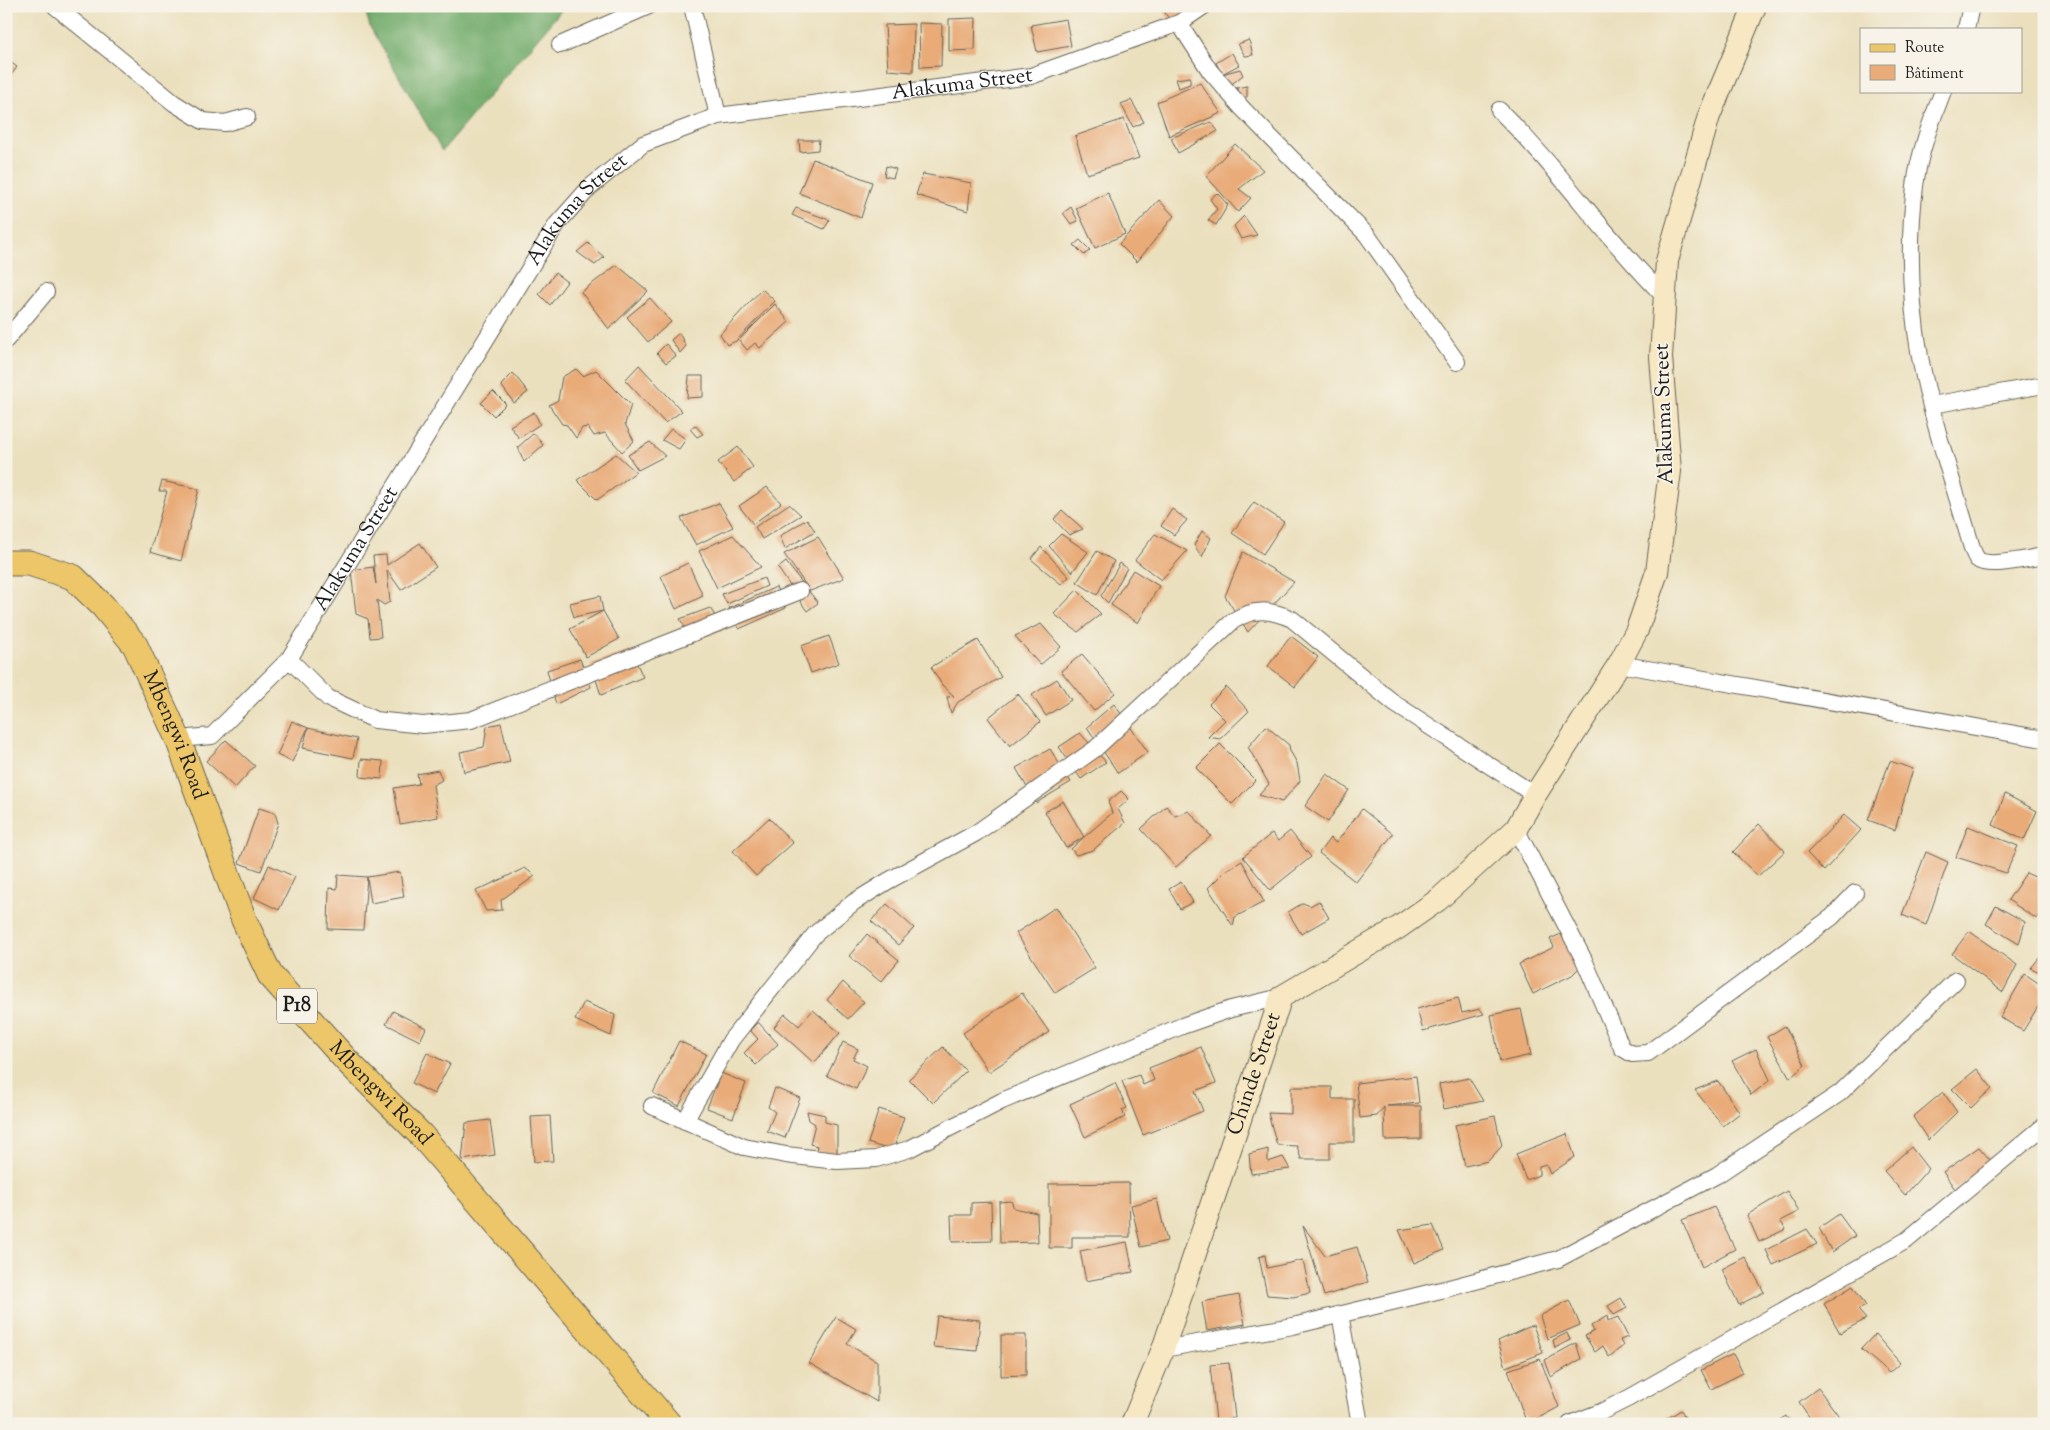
<svg xmlns="http://www.w3.org/2000/svg" width="2050" height="1430" font-family="'Sorts Mill Goudy',serif">
	<style>
		.forest { fill: #71ab6b; stroke: #466444 }
		.building { fill: #e9ab78 }
		.lines { fill: none; stroke-linecap: round; stroke-linejoin: round }
		.street-casing { stroke: #646155; stroke-width: 18 }
		.secondary-casing { stroke: #646155; stroke-width: 24 }
		.primary-casing { stroke: #646155; stroke-width: 27 }
		.street { stroke: #fff; stroke-width: 16 }
		.secondary { stroke: #f7e8c3; stroke-width: 22 }
		.primary { stroke: #ecc669; stroke-width: 25 }
		.labels { text-anchor: middle; dominant-baseline: central; stroke-width: 4; stroke-linejoin: round; paint-order: stroke }
		.shield { fill: #f7f3e8; stroke: #5e5c59; stroke-width: 1 }
		.shield-label { font-size: 20px; font-weight: bold; fill: #1c1c1c }
		.street-label { font-size: 21px; fill: #1c1c1c; stroke: #f7f3e8 }
	</style>
	<rect width="100%" height="100%" fill="#f7f3e8"/>
	<filter id="ink" filterUnits="userSpaceOnUse"><feTurbulence type="fractalNoise" baseFrequency=".02" numOctaves="2"/><feDisplacementMap in="SourceGraphic" scale="10" xChannelSelector="R" yChannelSelector="G"/><feConvolveMatrix kernelMatrix="1 2 1 2 8 2 1 2 1" color-interpolation-filters="sRGB"/></filter>
	<filter id="wash" filterUnits="userSpaceOnUse"><feTurbulence type="fractalNoise" baseFrequency=".0096" numOctaves="4" result="noise"/><feDisplacementMap in="SourceGraphic" scale="20" xChannelSelector="R" yChannelSelector="G"/><feGaussianBlur stdDeviation="1.12" result="paint"/><feColorMatrix in="noise" values="0 0 0 0 0 0 0 0 0 0 0 0 0 0 0 0 0 1.4 0 .05"/><feComposite in="paint" operator="in"/></filter>
	<g filter="url(#wash)">
		<rect width="100%" height="100%" fill="#ebe0be"/>
		<!-- forest -->
		<polygon class="forest" points="364,6 565,6 442,151 370,27"/>
		<g id="blocks">
			<!-- building -->
			<g class="building">
				<polygon points="1161,6 1195,6 1170,21"/>
				<polygon points="976,18 975,50 949,51 949,19"/>
				<polygon points="1066,19 1071,46 1037,52 1031,25"/>
				<polygon points="919,23 942,24 941,66 920,67"/>
				<polygon points="914,24 913,72 888,70 885,25"/>
				<polygon points="1249,40 1253,55 1245,56 1238,44"/>
				<polygon points="1232,53 1239,65 1222,74 1216,63"/>
				<polygon points="6,59 17,67 6,82"/>
				<polygon points="1240,69 1243,75 1228,87 1222,74"/>
				<polygon points="1190,77 1190,84 1179,88 1176,79"/>
				<polygon points="1200,83 1221,113 1169,136 1157,102"/>
				<polygon points="1247,86 1247,97 1237,98 1231,89"/>
				<polygon points="1131,100 1144,122 1133,127 1121,104"/>
				<polygon points="1124,119 1139,158 1087,174 1075,136"/>
				<polygon points="1211,122 1218,131 1178,153 1171,138"/>
				<polygon points="799,140 819,140 818,150 800,152"/>
				<polygon points="1235,144 1263,170 1239,189 1251,198 1238,212 1206,176"/>
				<polygon points="813,159 872,182 861,218 799,193"/>
				<polygon points="886,166 896,169 893,178 884,176"/>
				<polygon points="923,174 971,183 968,211 916,195"/>
				<polygon points="1108,193 1125,234 1095,248 1076,208"/>
				<polygon points="1217,193 1228,205 1216,225 1208,220 1217,209 1210,199"/>
				<polygon points="1159,200 1174,216 1137,262 1119,244"/>
				<polygon points="1071,207 1078,221 1071,224 1063,213"/>
				<polygon points="796,208 830,220 824,229 792,215"/>
				<polygon points="1244,216 1257,235 1241,239 1234,226"/>
				<polygon points="1080,240 1090,250 1084,255 1074,245"/>
				<polygon points="588,243 604,257 595,265 577,252"/>
				<polygon points="617,265 648,291 609,329 581,292"/>
				<polygon points="555,273 567,282 550,305 539,294"/>
				<polygon points="762,289 775,301 736,341 727,345 720,334"/>
				<polygon points="650,298 671,322 648,342 627,317"/>
				<polygon points="775,304 789,322 760,348 755,343 747,350 739,340"/>
				<polygon points="679,333 686,346 680,353 671,340"/>
				<polygon points="666,344 676,356 666,363 657,353"/>
				<polygon points="639,365 682,411 665,423 625,380"/>
				<polygon points="576,369 583,376 596,370 631,405 625,424 634,441 622,452 605,433 594,436 588,427 582,428 576,438 567,425 562,424 549,405 558,400 562,377"/>
				<polygon points="513,373 528,392 514,403 501,385"/>
				<polygon points="689,376 703,376 703,397 687,398"/>
				<polygon points="493,391 506,404 494,416 481,403"/>
				<polygon points="534,412 540,424 519,438 510,426"/>
				<polygon points="695,425 703,434 697,437 690,429"/>
				<polygon points="671,429 686,439 679,449 662,440"/>
				<polygon points="534,433 543,445 524,462 518,447"/>
				<polygon points="650,442 665,456 638,470 628,455"/>
				<polygon points="738,447 753,467 734,482 718,462"/>
				<polygon points="616,454 636,472 597,500 577,480"/>
				<polygon points="162,481 199,489 181,561 150,552 167,491 159,491"/>
				<polygon points="767,487 781,503 753,524 739,506"/>
				<polygon points="1254,502 1284,522 1263,554 1232,533"/>
				<polygon points="719,503 733,527 696,545 681,518"/>
				<polygon points="789,504 801,515 762,539 755,527"/>
				<polygon points="1172,509 1187,520 1174,535 1161,526"/>
				<polygon points="1062,510 1083,529 1069,535 1054,519"/>
				<polygon points="807,519 815,531 785,549 780,536"/>
				<polygon points="1202,531 1211,538 1202,557 1194,545"/>
				<polygon points="1061,534 1088,552 1072,572 1049,546"/>
				<polygon points="1155,534 1187,551 1161,580 1135,560"/>
				<polygon points="733,535 761,567 717,588 699,551"/>
				<polygon points="818,537 844,578 810,591 784,554"/>
				<polygon points="420,543 436,567 401,590 387,570 390,602 384,605 377,600 381,637 370,638 368,619 356,614 351,570 373,567 376,584 373,556 386,555 387,565"/>
				<polygon points="1041,547 1069,577 1061,584 1031,559"/>
				<polygon points="1097,551 1114,561 1097,595 1077,582"/>
				<polygon points="1243,552 1294,582 1248,632 1225,596"/>
				<polygon points="786,562 818,603 807,611 778,568"/>
				<polygon points="688,563 703,596 676,609 661,576"/>
				<polygon points="1120,563 1127,568 1108,603 1101,596"/>
				<polygon points="1133,570 1159,586 1138,623 1111,605"/>
				<polygon points="764,578 767,586 727,604 722,594"/>
				<polygon points="776,587 786,608 739,629 729,608"/>
				<polygon points="1077,590 1101,614 1078,632 1054,614"/>
				<polygon points="600,596 603,611 574,617 570,603"/>
				<polygon points="710,608 724,630 692,640 680,619"/>
				<polygon points="603,611 619,639 586,657 570,629"/>
				<polygon points="1041,624 1061,647 1040,665 1015,636"/>
				<polygon points="829,636 839,663 811,673 801,646"/>
				<polygon points="1291,636 1318,657 1295,687 1268,666"/>
				<polygon points="978,640 1001,677 958,702 951,713 947,697 954,696 942,685 931,667"/>
				<polygon points="631,651 643,677 601,695 591,664"/>
				<polygon points="1082,654 1115,693 1094,711 1061,671"/>
				<polygon points="580,659 591,687 556,704 547,670"/>
				<polygon points="1057,679 1071,700 1046,716 1032,695"/>
				<polygon points="1226,687 1249,711 1220,739 1208,737 1225,720 1209,704"/>
				<polygon points="1018,694 1040,722 1010,746 988,718"/>
				<polygon points="1114,704 1148,752 1118,773 1087,727"/>
				<polygon points="292,721 308,728 292,762 277,755"/>
				<polygon points="501,723 510,762 464,772 460,752 484,747 487,726"/>
				<polygon points="1266,726 1289,745 1290,751 1297,763 1300,781 1282,802 1259,795 1269,784 1248,747"/>
				<polygon points="308,728 357,739 353,758 303,748"/>
				<polygon points="1080,733 1106,762 1081,779 1059,747"/>
				<polygon points="226,740 255,766 235,788 206,761"/>
				<polygon points="1220,744 1256,780 1232,804 1196,768"/>
				<polygon points="1050,749 1071,782 1036,803 1016,768"/>
				<polygon points="361,759 383,761 382,779 360,777"/>
				<polygon points="1890,761 1913,769 1895,830 1868,820"/>
				<polygon points="438,770 442,780 433,785 438,817 400,824 394,788 419,784 417,774"/>
				<polygon points="1327,774 1349,790 1328,822 1305,806"/>
				<polygon points="1121,791 1129,799 1118,809 1125,823 1093,850 1076,855 1071,849 1084,837 1066,848 1045,812 1063,801 1084,837 1112,813 1108,802"/>
				<polygon points="2005,794 2037,811 2024,840 1993,825"/>
				<polygon points="1166,806 1175,816 1189,811 1211,836 1176,867 1141,829"/>
				<polygon points="259,808 275,813 278,823 261,871 239,863"/>
				<polygon points="1362,809 1393,834 1356,882 1319,853 1330,838 1336,843"/>
				<polygon points="1844,815 1861,830 1824,871 1807,853"/>
				<polygon points="769,818 793,843 756,876 733,851"/>
				<polygon points="1759,824 1785,851 1758,876 1733,852"/>
				<polygon points="1968,826 2018,846 2006,873 1956,857"/>
				<polygon points="1290,831 1311,857 1270,890 1243,857 1272,833 1278,841"/>
				<polygon points="1926,852 1948,862 1926,925 1902,915"/>
				<polygon points="1242,861 1264,902 1235,917 1233,926 1208,888 1226,870"/>
				<polygon points="269,865 295,877 279,910 254,898"/>
				<polygon points="525,868 535,876 501,900 502,910 486,911 476,891"/>
				<polygon points="400,872 404,897 371,903 367,877 363,930 328,929 329,888 337,889 338,875 367,877"/>
				<polygon points="2026,873 2044,881 2044,910 2037,919 2008,900"/>
				<polygon points="1181,882 1193,902 1180,909 1169,889"/>
				<polygon points="1319,901 1329,918 1301,934 1288,912 1303,903 1310,906"/>
				<polygon points="887,904 914,928 898,945 871,921"/>
				<polygon points="1996,906 2025,922 2019,944 1986,924"/>
				<polygon points="1056,907 1095,968 1055,993 1016,933"/>
				<polygon points="1969,931 2017,965 2003,992 1952,954"/>
				<polygon points="1565,932 1581,966 1572,975 1533,994 1519,964 1554,947 1550,939"/>
				<polygon points="867,934 899,960 881,982 849,956"/>
				<polygon points="2044,952 2044,974 2031,968"/>
				<polygon points="2025,974 2044,987 2044,997 2023,1031 2000,1017"/>
				<polygon points="843,982 864,1002 848,1019 827,1000"/>
				<polygon points="1022,993 1049,1032 989,1072 963,1033"/>
				<polygon points="1458,998 1462,1013 1480,1009 1484,1014 1423,1031 1417,1009"/>
				<polygon points="584,1002 615,1015 611,1036 575,1020"/>
				<polygon points="1521,1009 1531,1055 1500,1062 1491,1015"/>
				<polygon points="813,1010 840,1033 814,1063 774,1027 785,1014 799,1026"/>
				<polygon points="393,1011 426,1028 420,1041 386,1024"/>
				<polygon points="758,1022 778,1044 756,1065 744,1053 758,1039 750,1030"/>
				<polygon points="1785,1026 1805,1065 1790,1078 1767,1037"/>
				<polygon points="679,1041 706,1054 679,1106 653,1093"/>
				<polygon points="843,1042 858,1049 853,1059 867,1066 856,1089 827,1076"/>
				<polygon points="943,1047 966,1071 933,1103 909,1079"/>
				<polygon points="1201,1047 1216,1083 1195,1091 1203,1111 1143,1135 1122,1081 1139,1075 1143,1085 1154,1080 1149,1068"/>
				<polygon points="1756,1049 1770,1080 1751,1095 1732,1061"/>
				<polygon points="427,1053 450,1064 434,1094 412,1083"/>
				<polygon points="1977,1069 1992,1088 1971,1108 1952,1089"/>
				<polygon points="721,1073 746,1083 733,1118 707,1108"/>
				<polygon points="1416,1076 1419,1103 1387,1106 1421,1106 1421,1139 1385,1140 1384,1107 1377,1116 1360,1118 1356,1083"/>
				<polygon points="1469,1078 1483,1101 1444,1109 1439,1084"/>
				<polygon points="1718,1081 1740,1113 1723,1126 1695,1090"/>
				<polygon points="1115,1083 1127,1108 1122,1110 1125,1117 1085,1137 1070,1104"/>
				<polygon points="1291,1087 1332,1087 1332,1099 1354,1099 1354,1142 1330,1142 1330,1159 1301,1159 1297,1146 1277,1145 1268,1113 1291,1114"/>
				<polygon points="775,1088 800,1098 785,1138 767,1131 775,1112 768,1107"/>
				<polygon points="1943,1092 1957,1112 1928,1140 1913,1117"/>
				<polygon points="879,1109 904,1117 893,1151 868,1143"/>
				<polygon points="807,1111 825,1115 825,1122 837,1125 837,1156 816,1151 817,1146 810,1144 815,1124 809,1120"/>
				<polygon points="550,1116 553,1161 534,1162 531,1117"/>
				<polygon points="1495,1116 1502,1146 1488,1161 1465,1166 1455,1125"/>
				<polygon points="490,1120 495,1155 462,1160 466,1123"/>
				<polygon points="1567,1134 1575,1157 1550,1174 1546,1164 1539,1166 1539,1175 1526,1180 1516,1154"/>
				<polygon points="1911,1147 1928,1169 1905,1195 1884,1171"/>
				<polygon points="1979,1147 1991,1161 1955,1189 1943,1172"/>
				<polygon points="1268,1149 1268,1162 1283,1157 1290,1169 1251,1174 1249,1154"/>
				<polygon points="1129,1183 1130,1237 1072,1237 1072,1248 1049,1248 1049,1184"/>
				<polygon points="1787,1191 1799,1211 1780,1221 1786,1229 1759,1242 1747,1215"/>
				<polygon points="1157,1199 1167,1241 1141,1247 1131,1205"/>
				<polygon points="1011,1201 1014,1208 1037,1213 1038,1242 1000,1243 999,1202"/>
				<polygon points="991,1202 992,1241 952,1242 951,1215 971,1215 971,1203"/>
				<polygon points="1714,1207 1735,1249 1702,1267 1682,1220"/>
				<polygon points="1839,1214 1855,1236 1832,1252 1819,1228"/>
				<polygon points="1433,1225 1444,1250 1414,1263 1399,1230"/>
				<polygon points="1303,1226 1325,1256 1357,1247 1368,1282 1324,1296"/>
				<polygon points="1807,1229 1817,1244 1773,1265 1766,1250"/>
				<polygon points="1127,1242 1133,1272 1086,1281 1080,1251"/>
				<polygon points="1265,1255 1267,1268 1303,1260 1310,1293 1293,1297 1267,1295 1259,1257"/>
				<polygon points="1745,1257 1764,1292 1739,1305 1722,1269"/>
				<polygon points="1853,1286 1866,1306 1858,1310 1866,1319 1840,1333 1824,1304"/>
				<polygon points="1239,1295 1245,1324 1207,1331 1202,1302"/>
				<polygon points="1621,1298 1627,1308 1614,1315 1608,1306"/>
				<polygon points="1569,1300 1580,1325 1547,1339 1540,1316"/>
				<polygon points="937,1316 980,1320 977,1351 933,1347"/>
				<polygon points="1607,1316 1608,1321 1618,1317 1628,1337 1620,1340 1623,1346 1609,1357 1603,1346 1595,1352 1585,1336 1594,1331 1591,1326"/>
				<polygon points="836,1317 856,1329 847,1344 877,1361 877,1402 809,1363"/>
				<polygon points="1533,1325 1543,1353 1506,1367 1498,1341"/>
				<polygon points="1567,1333 1570,1340 1555,1348 1553,1340"/>
				<polygon points="1875,1334 1900,1363 1889,1373 1861,1349"/>
				<polygon points="1001,1335 1026,1335 1026,1375 1001,1376"/>
				<polygon points="1576,1343 1581,1359 1551,1377 1545,1360"/>
				<polygon points="1733,1354 1743,1373 1711,1389 1701,1370"/>
				<polygon points="1540,1359 1559,1407 1527,1424 1508,1370"/>
				<polygon points="1229,1363 1235,1418 1216,1421 1210,1365"/>
				<polygon points="1818,1388 1841,1419 1834,1424 1814,1424 1799,1402"/>
				<polygon points="1681,1410 1689,1424 1658,1424"/>
				<polygon points="1786,1416 1790,1424 1773,1424"/>
			</g>
		</g>
	</g>
	<g filter="url(#ink)">
		<use href="#blocks" fill-opacity="0" stroke="#646155" stroke-width="1"/>
		<g class="lines">
			<!-- street casing -->
			<g class="street-casing">
				<g id="street">
					<polyline points="55,6 174,103 203,121 225,123 247,117"/>
					<polyline points="692,6 718,116"/>
					<polyline points="1179,23 1210,71 1242,108 1367,235 1457,362"/>
					<polyline points="1966,29 1971,6"/>
					<polyline points="560,45 649,6"/>
					<path d="M 1943,91 C 1931,122 1919,153 1915,186 C 1908,243 1910,301 1920,357 C 1932,421 1954,485 1972,548 C 1973,551 1975,556 1977,559 C 1988,569 2030,558 2044,556"/>
					<path d="M 1499,110 C 1558,168 1605,237 1663,295"/>
					<polyline points="6,340 46,292"/>
					<polyline points="1932,405 2044,385"/>
					<polyline points="289,659 328,698 375,720 423,725 471,720 800,591"/>
					<polyline points="1619,664 2044,739"/>
					<path id="s1" d="M 178,739 L 212,736 L 289,659 L 557,224 L 589,188 L 643,144 L 718,116 L 1031,76 L 1179,23 L 1204,6"/>
					<polyline points="1516,829 1584,960 1622,1048 1632,1054 1648,1053 1832,917 1855,893"/>
					<polyline points="652,1106 744,1147 786,1155 837,1161 876,1159 909,1149 1002,1101 1182,1026 1231,1009 1281,997"/>
					<path d="M 685,1121 L 731,1040 L 815,934 L 854,902 L 888,881 L 976,833 L 1095,749 L 1233,621 C 1253,608 1270,609 1292,619 L 1395,704 L 1535,795"/>
					<polyline points="1340,1314 1360,1424"/>
					<polyline points="1163,1349 1293,1326 1449,1288 1558,1259 1717,1175 1840,1093 1956,980"/>
					<polyline points="1570,1424 1601,1412 1629,1398 1907,1240 2044,1126"/>
				</g>
			</g>
			<!-- secondary casing -->
			<g class="secondary-casing">
				<g id="secondary">
					<path id="s2" d="M 1132,1424 L 1163,1349 L 1281,997 L 1398,928 L 1438,900 L 1516,829 L 1535,795 L 1619,664 L 1637,630 L 1657,572 L 1670,471 L 1661,357 L 1667,261 L 1709,116 L 1755,6"/>
				</g>
			</g>
			<!-- primary casing -->
			<g class="primary-casing">
				<g id="primary">
					<path id="s3" d="M 6,563 L 29,563 L 73,577 L 103,606 L 135,645 L 178,739 L 244,920 L 270,975 L 347,1061 L 421,1135 L 669,1424"/>
				</g>
			</g>
			<!-- street -->
			<use href="#street" class="street"/>
			<!-- secondary -->
			<use href="#secondary" class="secondary"/>
			<!-- primary -->
			<use href="#primary" class="primary"/>
		</g>
	</g>
	<g class="labels">
		<!-- shield labels -->
		<rect class="shield" x="277" y="988.5" width="40" height="35" rx="4"/>
		<g class="shield-label">
			<text x="297" y="1006">P18</text>
		</g>
		<!-- street labels -->
		<g class="street-label">
			<text stroke="none"><textPath href="#s1" startOffset="1098">Alakuma Street</textPath></text>
			<text stroke="none"><textPath href="#s1" startOffset="678">Alakuma Street</textPath></text>
			<text transform="translate(1665 414) rotate(-92)">Alakuma Street</text>
			<text stroke="none"><textPath href="#s1" startOffset="272">Alakuma Street</textPath></text>
			<text stroke="none"><textPath href="#s3" startOffset="260">Mbengwi Road</textPath></text>
			<text stroke="none"><textPath href="#s2" startOffset="371">Chinde Street</textPath></text>
			<text stroke="none"><textPath href="#s3" startOffset="680">Mbengwi Road</textPath></text>
		</g>
	</g>
	<!-- margin -->
	<rect width="2050" height="1430" fill="none" stroke="#f7f3e8" stroke-width="25"/>
	<!-- legend -->
	<rect x="1860" y="28" width="162" height="65" fill="#f7f3e8" stroke="#9f9d96"/>
	<rect x="1870" y="44" width="25" height="8" fill="#ecc669" stroke="#9f9d96"/>
	<text x="1905" y="52" font-size="15" fill="#1c1c1c">Route</text>
	<rect x="1870" y="65" width="25" height="15" fill="#e9ab78" stroke="#9f9d96"/>
	<text x="1905" y="78" font-size="15" fill="#1c1c1c">Bâtiment</text>
</svg>
